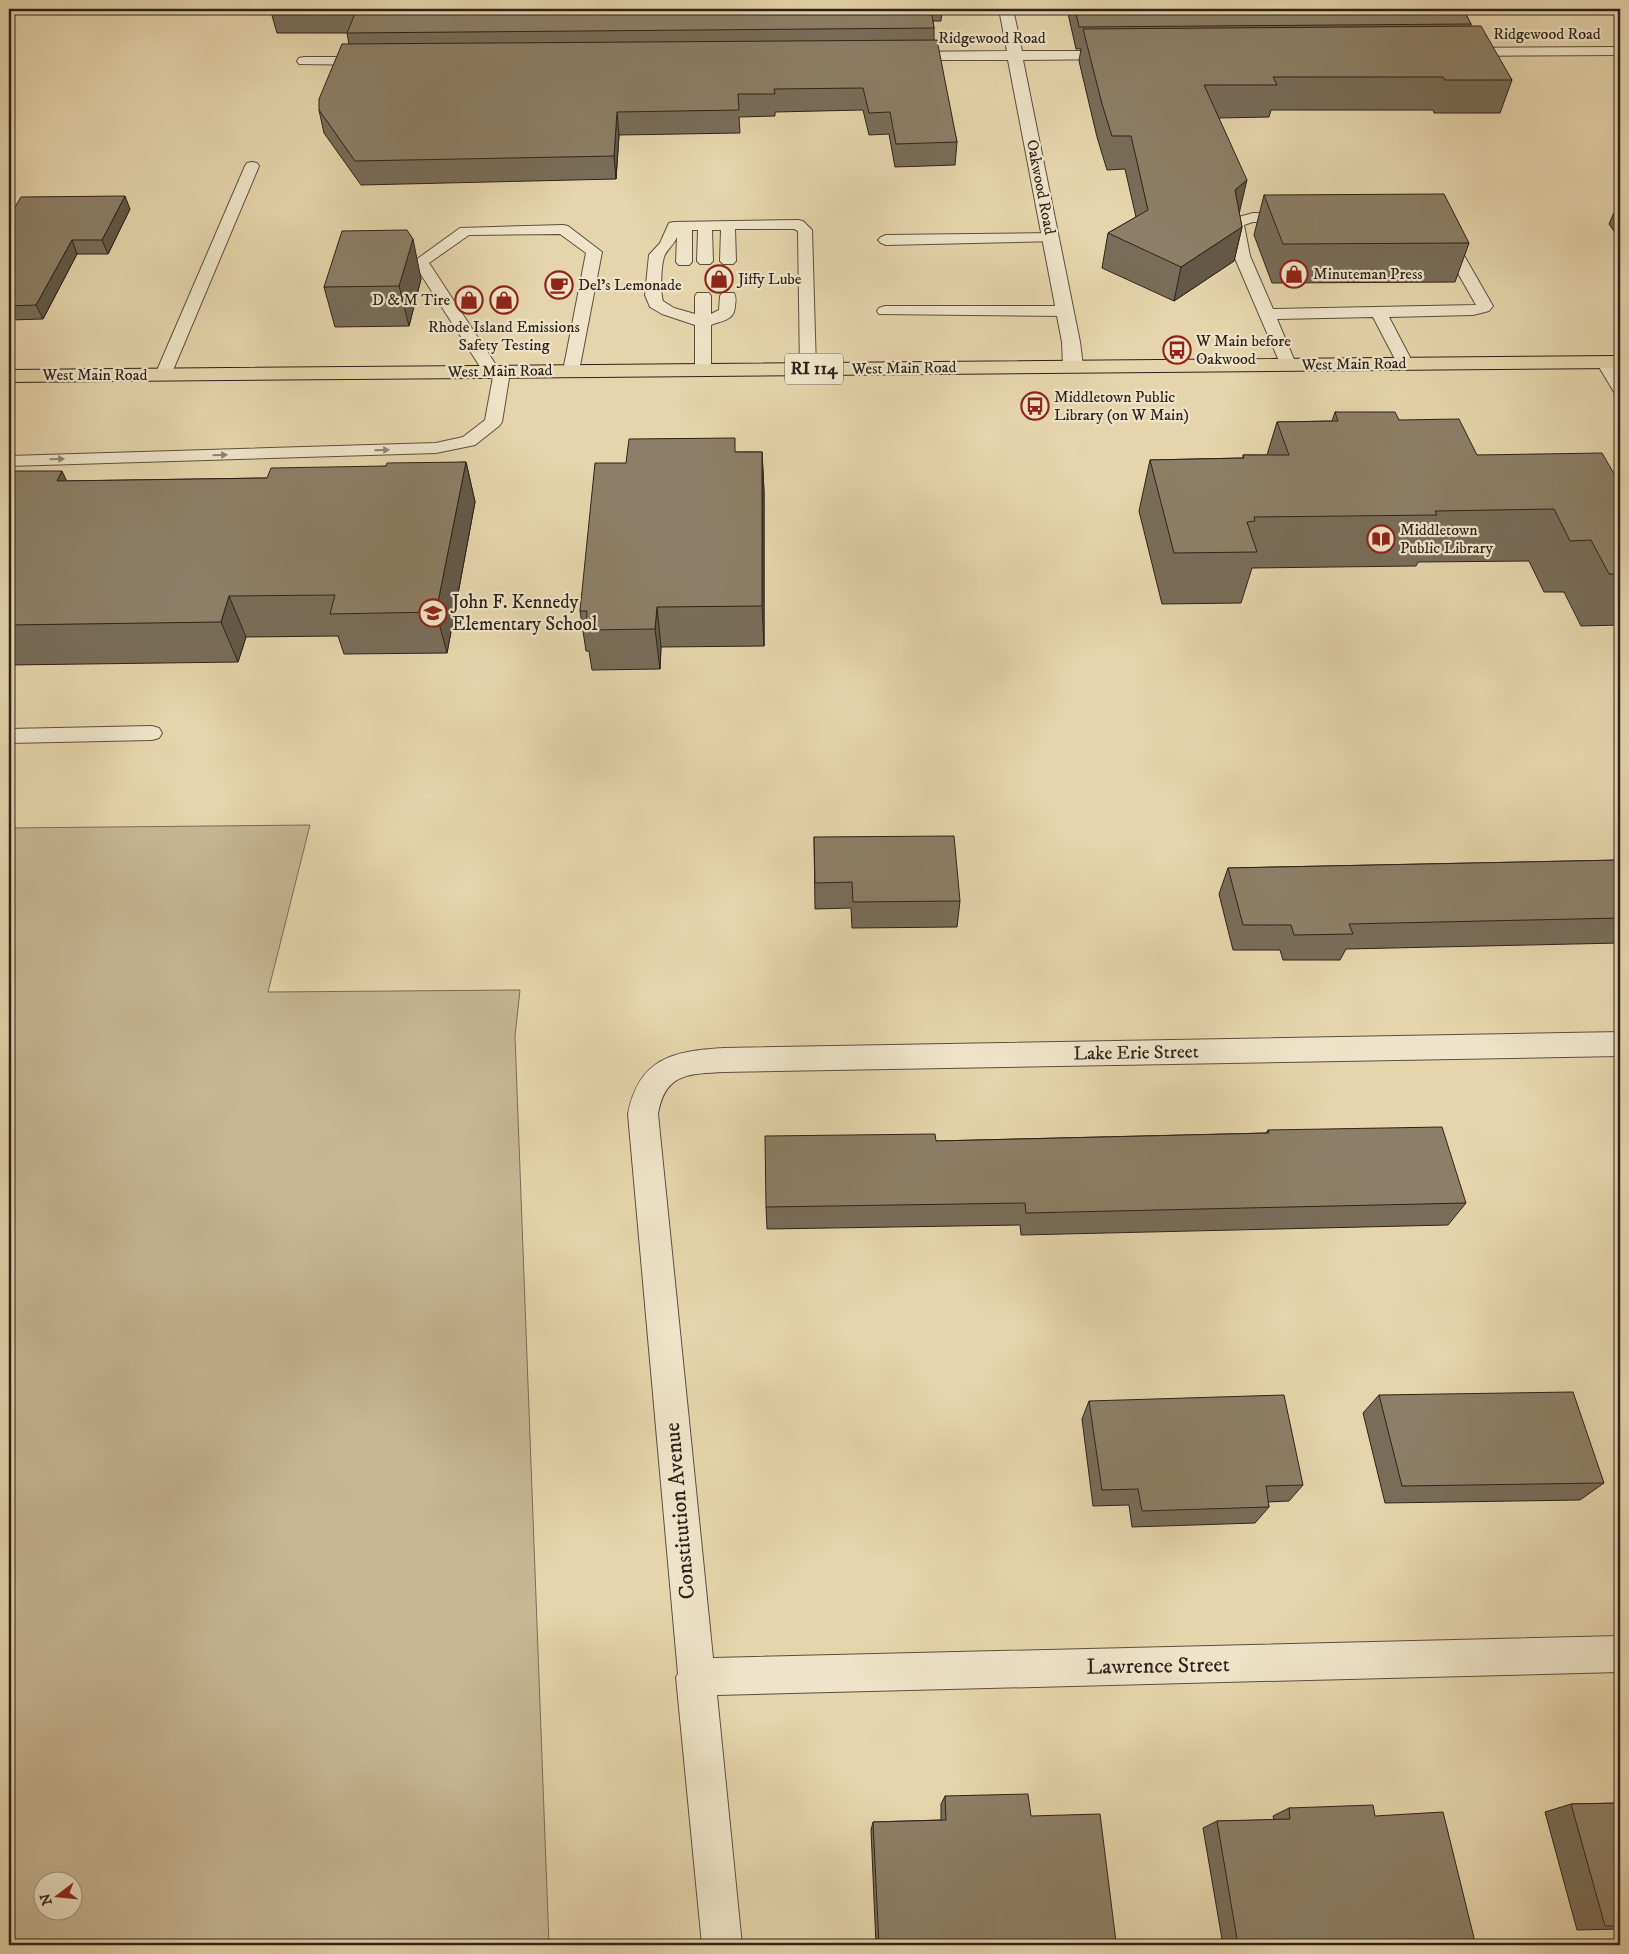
<svg xmlns="http://www.w3.org/2000/svg" width="1629" height="1954" font-family="'IM FELL DW Pica',serif">
	<style>
		.green { fill: #c7b794; stroke: #7a6c58; fill-rule: evenodd }
		.lines { fill: none; stroke-linecap: round; stroke-linejoin: round }
		.lane-casing { stroke: #5b4f40; stroke-width: 2 }
		.street-casing { stroke: #5b4f40; stroke-width: 2 }
		.highway-casing { stroke: #2d221c; stroke-width: 2 }
		.lane { fill: #efe4c9; fill-rule: evenodd }
		.street { fill: #efe4c9; fill-rule: evenodd }
		.highway { fill: #e6d5ac; fill-rule: evenodd }
		.wall { fill: #796d59; stroke: #2d221c }
		.shaded-wall { fill: #635948; stroke: #2d221c }
		.building { fill: #8d7f67; stroke: #2d221c }
		.oneway { fill: #8e8372 }
		.labels { text-anchor: middle; dominant-baseline: central; stroke-width: 4.5; stroke-linejoin: round; paint-order: stroke }
		.far-street-label { font-size: 16px; fill: #2d221c; stroke: #efe4c9 }
		.far-poi-label { font-size: 16px; fill: #2d221c; stroke: #efe4c9; text-anchor: start }
		.shield { fill: #efe4c9; stroke: #675c50; stroke-width: 1 }
		.shield-label { font-size: 18px; font-weight: bold; fill: #2d221c }
		.poi-label { font-size: 19px; fill: #2d221c; stroke: #efe4c9; text-anchor: start }
		.street-label { font-size: 19px; fill: #2d221c; stroke: #efe4c9 }
		.near-street-label { font-size: 22px; fill: #2d221c; stroke: #efe4c9 }
	</style>
	<rect width="100%" height="100%" fill="#e6d5ac"/>
	<filter id="stains"><feTurbulence type="fractalNoise" baseFrequency=".004" numOctaves="4"/><feColorMatrix values="0 0 0 0 .2 0 0 0 0 .09 0 0 0 0 .02 0 0 0 .5 -.17"/></filter>
	<radialGradient id="worn" r=".72"><stop offset=".6" stop-color="#630" stop-opacity="0"/><stop offset="1" stop-color="#630" stop-opacity=".3"/></radialGradient>
	<!-- green -->
	<path class="green" d="M 310,825 L 268,992 L 520,990 L 515,1036 L 549,1945 L 9,1945 L 9,828 ZM 42,1882 L 72,1882 L 72,1912 L 42,1912 Z"/>
	<g class="lines">
		<!-- lane casing -->
		<g class="lane-casing">
			<g id="lane">
				<polygon points="252,162 257,163 259,166 171,375 169,379 157,379 155,375 245,166 247,163"/>
				<polygon points="1253,213 1291,214 1296,215 1298,218 1296,221 1291,222 1253,222 1244,225 1250,256 1273,309 1476,305 1438,238 1441,235 1451,235 1454,238 1493,306 1489,311 1473,315 1389,317 1413,363 1411,367 1399,367 1397,363 1373,317 1277,319 1296,364 1294,368 1282,368 1234,256 1229,224 1235,218"/>
				<path d="M 798,220 L 803,221 L 812,230 L 816,369 L 814,373 L 802,373 L 800,369 L 798,231 L 794,229 L 735,229 L 736,261 L 733,264 L 723,264 L 720,261 L 721,230 L 712,230 L 713,261 L 710,264 L 700,264 L 697,261 L 698,230 L 692,230 L 692,262 L 689,265 L 679,265 L 676,262 L 677,237 C 674,245 666,250 664,257 C 661,267 660,292 663,301 L 674,308 L 695,314 L 695,296 L 697,293 L 709,293 L 711,296 L 711,314 L 719,310 L 720,296 L 722,293 L 734,293 C 736,297 736,300 735,305 C 735,320 724,320 711,325 L 711,370 L 709,374 L 697,374 L 695,370 L 695,325 L 662,314 L 650,307 L 645,295 L 649,255 L 660,243 L 669,223 L 674,222 Z"/>
				<polygon points="563,225 568,226 602,252 579,371 577,375 565,375 563,371 586,253 560,234 469,235 429,263 498,368 508,368 510,372 502,422 499,426 475,445 436,453 9,466 9,456 436,443 463,437 485,420 493,377 486,376 413,262 460,228"/>
				<polygon points="1050,233 1055,235 1058,238 1055,241 886,245 881,243 878,240 881,237 886,235"/>
				<polygon points="885,306 1064,306 1070,308 1072,311 1070,314 1064,316 879,314 877,311 879,308"/>
				<polygon points="1604,357 1610,358 1620,375 1620,393 1614,392 1596,362 1598,358"/>
				<polygon points="152,726 159,728 162,733 159,738 152,740 9,743 9,729"/>
			</g>
		</g>
		<!-- street casing -->
		<g class="street-casing">
			<g id="street">
				<polygon points="999,9 1013,9 1022,51 1116,51 1121,52 1123,55 1121,58 1116,59 1023,60 1080,342 1083,366 1080,370 1073,372 1066,370 1063,366 1062,342 1008,60 902,60 897,59 895,56 897,53 902,52 1007,51"/>
				<polygon points="1620,47 1620,55 1459,56 1454,55 1452,52 1454,49 1459,48"/>
				<polygon points="304,57 371,57 376,58 378,61 376,64 371,65 299,64 297,61 299,58"/>
				<path d="M 1620,1032 L 1620,1056 L 724,1072 C 688,1074 665,1073 658,1114 L 713,1658 L 1620,1636 L 1620,1672 L 717,1695 L 742,1945 L 702,1945 L 676,1677 L 678,1674 L 628,1114 C 639,1058 673,1051 724,1048 Z"/>
			</g>
		</g>
		<!-- highway casing -->
		<g class="highway-casing">
			<polygon id="highway" points="1620,356 1620,368 9,382 9,370"/>
		</g>
		<!-- lane -->
		<use href="#lane" class="lane"/>
		<!-- street -->
		<use href="#street" class="street"/>
		<!-- highway -->
		<use href="#highway" class="highway"/>
	</g>
	<!-- wall -->
	<g class="wall">
		<polygon points="272,9 942,9 941,21 933,21 934,28 934,40 957,142 955,165 895,167 889,134 869,135 863,110 775,112 775,116 739,117 740,133 619,135 616,179 361,185 324,133 319,110 349,44 347,33 277,33 271,12"/>
		<polygon points="1067,9 1463,9 1471,24 1471,26 1512,80 1500,113 1434,113 1433,110 1271,110 1269,117 1219,118 1242,227 1234,261 1174,301 1102,268 1108,233 1136,217 1125,169 1107,170 1097,137 1079,61 1081,49 1076,49"/>
		<polygon points="1616,9 1620,9 1620,15"/>
		<polygon points="1264,195 1469,243 1455,282 1272,283 1254,235"/>
		<polygon points="1620,199 1620,240 1609,224"/>
		<polygon points="130,209 108,254 77,254 43,319 9,320 9,217"/>
		<polygon points="421,279 409,326 335,327 324,287"/>
		<polygon points="1335,412 1399,420 1477,455 1620,484 1620,625 1581,626 1564,592 1544,592 1529,561 1418,562 1416,566 1252,568 1241,603 1162,604 1139,511 1150,460 1243,458 1243,455 1267,455 1277,422 1332,421"/>
		<polygon points="736,452 762,452 764,492 764,646 661,647 660,669 592,670 589,651 586,651 580,611 626,463"/>
		<polygon points="466,462 475,502 447,653 344,654 338,636 246,637 238,662 9,665 9,471 67,481 267,478 386,466"/>
		<polygon points="814,837 960,901 957,927 852,928 851,908 815,909"/>
		<polygon points="1620,860 1620,943 1346,949 1340,960 1283,960 1280,950 1233,950 1219,894 1228,868"/>
		<polygon points="1268,1130 1466,1203 1448,1225 1021,1235 1020,1225 767,1229 766,1207 936,1141 1266,1133"/>
		<polygon points="1379,1395 1604,1483 1580,1500 1385,1503 1363,1413"/>
		<polygon points="1089,1401 1303,1485 1289,1501 1268,1502 1269,1507 1255,1523 1132,1527 1129,1505 1093,1506 1082,1419"/>
		<polygon points="945,1796 1031,1816 1116,1942 1107,1945 876,1945 871,1830 873,1822 941,1820 941,1804"/>
		<polygon points="1620,1803 1620,1929 1577,1930 1545,1812 1571,1804"/>
		<polygon points="1289,1808 1375,1816 1475,1942 1449,1945 1223,1945 1203,1828 1217,1821 1274,1820 1273,1816"/>
	</g>
	<!-- shaded-wall -->
	<g class="shaded-wall">
		<polygon points="617,112 619,135 616,179 614,156"/>
		<polygon points="1247,180 1239,214 1235,190"/>
		<polygon points="125,196 130,209 108,254 102,240"/>
		<polygon points="1242,227 1234,261 1174,301 1181,267"/>
		<polygon points="413,239 421,279 409,326 399,286"/>
		<polygon points="72,240 77,254 43,319 36,305"/>
		<polygon points="762,452 764,492 764,646 762,606"/>
		<polygon points="466,462 475,502 447,653 436,612"/>
		<polygon points="62,471 81,511 57,481"/>
		<polygon points="229,596 246,637 238,662 221,622"/>
		<polygon points="657,607 661,647 660,669 655,629"/>
	</g>
	<!-- building -->
	<g class="building">
		<polygon points="272,9 931,9 934,28 347,33 356,11 271,12"/>
		<polygon points="1075,9 1463,9 1471,24 1079,27"/>
		<polygon points="1481,26 1512,80 1445,80 1443,77 1273,77 1277,85 1204,85 1247,180 1235,190 1242,227 1181,267 1108,233 1148,210 1131,136 1112,136 1102,104 1083,29"/>
		<polygon points="937,40 957,142 896,144 890,112 869,113 863,88 774,89 775,94 738,94 739,110 617,112 614,156 355,161 319,110 319,99 342,44"/>
		<polygon points="1444,194 1469,243 1283,244 1264,195"/>
		<polygon points="125,196 102,240 72,240 36,305 9,306 9,217 21,197"/>
		<polygon points="407,230 413,239 399,286 324,287 342,231"/>
		<polygon points="1335,412 1395,412 1399,420 1459,419 1477,455 1602,453 1620,484 1620,574 1609,574 1591,540 1570,541 1554,509 1435,511 1437,515 1254,517 1255,521 1247,522 1257,552 1174,553 1150,460 1244,458 1243,455 1289,455 1277,422 1338,421"/>
		<polygon points="735,438 735,452 762,452 762,606 657,607 655,629 586,630 587,611 580,611 595,463 626,463 629,439"/>
		<polygon points="466,462 436,612 330,614 335,595 229,596 221,622 9,625 9,471 62,471 57,481 267,478 271,468 386,466 387,463"/>
		<polygon points="954,836 960,901 853,902 852,882 815,883 814,837"/>
		<polygon points="1620,860 1620,918 1349,924 1353,934 1294,935 1291,925 1243,925 1228,868"/>
		<polygon points="1442,1127 1466,1203 1026,1213 1025,1203 766,1207 765,1136 935,1134 936,1141 1269,1133 1268,1130"/>
		<polygon points="1573,1392 1604,1483 1402,1486 1379,1395"/>
		<polygon points="1284,1395 1303,1485 1266,1486 1269,1507 1142,1511 1138,1489 1102,1490 1089,1401"/>
		<polygon points="1028,1794 1031,1816 1100,1814 1116,1942 1019,1945 879,1945 873,1822 946,1820 945,1796"/>
		<polygon points="1620,1803 1620,1926 1605,1926 1571,1804"/>
		<polygon points="1373,1805 1375,1816 1443,1812 1475,1942 1368,1945 1238,1945 1217,1821 1290,1819 1289,1808"/>
	</g>
	<!-- one-way arrows -->
	<defs><path id="oneway-solid" d="M-6-.8H1V-3.2L6.5 0L1 3.2V.8H-6Z" transform="scale(1.25)"/></defs>
	<g class="oneway">
		<use href="#oneway-solid" transform="translate(382 450) rotate(-2)"/>
		<use href="#oneway-solid" transform="translate(220 455) rotate(-2)"/>
		<use href="#oneway-solid" transform="translate(57 459) rotate(-2)"/>
	</g>
	<!-- icons -->
	<defs>
		<g id="shop-ring" transform="scale(1.4375)"><circle r="9.5" fill="#efe4c9" stroke="#8f2418" stroke-width="1.5"/><path d="M-5-2.5h2.3a2.7 3.5 0 0 1 5.4 0H5L5.5 6h-11ZM-1.5-2.5h3a1.5 2.3 0 0 0-3 0Z" fill="#8f2418"/></g>
		<g id="cafe-ring" transform="scale(1.4375)"><circle r="9.5" fill="#efe4c9" stroke="#8f2418" stroke-width="1.5"/><path d="M-5.5-4.5H6V0H3Q3 3.5 0 3.5H-2.5Q-5.5 3.5-5.5 0ZM3-3.2v2h1.7v-2ZM-6 4.5H4V6H-6Z" fill="#8f2418"/></g>
		<g id="bus-ring" transform="scale(1.4375)"><circle r="9.5" fill="#efe4c9" stroke="#8f2418" stroke-width="1.5"/><path d="M-5-6H5V4H4V6H2V4H-2V6H-4V4H-5ZM-3.5-4V0h7V-4ZM-3.5 1.2v1.5H-2V1.2ZM2 1.2v1.5H3.5V1.2Z" fill="#8f2418"/></g>
		<g id="library-ring" transform="scale(1.4375)"><circle r="9.5" fill="#efe4c9" stroke="#8f2418" stroke-width="1.5"/><path d="M-6-4Q-3-5.5-.7-3.5V5Q-3 3-6 4ZM6-4Q3-5.5 .7-3.5V5Q3 3 6 4Z" fill="#8f2418"/></g>
		<g id="school-ring" transform="scale(1.4375)"><circle r="9.5" fill="#efe4c9" stroke="#8f2418" stroke-width="1.5"/><path d="M0-5L7-2L0 1L-7-2ZM-4 1L0 2.5L4 1V4Q0 6-4 4Z" fill="#8f2418"/></g>
	</defs>
	<g fill-rule="evenodd">
		<use href="#shop-ring" x="1294" y="274"/>
		<use href="#shop-ring" x="719" y="279"/>
		<use href="#cafe-ring" x="559" y="285"/>
		<use href="#shop-ring" x="469" y="300"/>
		<use href="#shop-ring" x="504" y="300"/>
		<use href="#bus-ring" x="1177" y="350"/>
		<use href="#bus-ring" x="1035" y="406"/>
		<use href="#library-ring" x="1381" y="539"/>
		<use href="#school-ring" x="433" y="613"/>
	</g>
	<g class="labels">
		<!-- far-street labels -->
		<g class="far-street-label">
			<text x="1547" y="34">Ridgewood Road</text>
			<text x="992" y="38">Ridgewood Road</text>
			<text transform="translate(1041 187) rotate(79)">Oakwood Road</text>
			<text transform="translate(1354 364) rotate(-1)">West Main Road</text>
			<text transform="translate(904 368) rotate(-1)">West Main Road</text>
			<text transform="translate(500 371) rotate(-1)">West Main Road</text>
			<text x="95" y="375">West Main Road</text>
		</g>
		<!-- far-poi labels -->
		<g class="far-poi-label">
			<text x="1313" y="274">Minuteman Press</text>
			<text x="738" y="279">Jiffy Lube</text>
			<text x="578" y="285">Del's Lemonade</text>
			<text x="450" y="300" text-anchor="end">D &amp; M Tire</text>
			<text x="504" y="327" text-anchor="middle">Rhode Island Emissions<tspan x="504" dy="18">Safety Testing</tspan></text>
			<text x="1196" y="341">W Main before<tspan x="1196" dy="18">Oakwood</tspan></text>
			<text x="1054" y="397">Middletown Public<tspan x="1054" dy="18">Library (on W Main)</tspan></text>
			<text x="1400" y="530">Middletown<tspan x="1400" dy="18">Public Library</tspan></text>
		</g>
		<!-- shield labels -->
		<rect class="shield" x="785" y="353.5" width="58" height="31" rx="4"/>
		<g class="shield-label">
			<text x="814" y="369">RI 114</text>
		</g>
		<!-- poi labels -->
		<g class="poi-label">
			<text x="452" y="602">John F. Kennedy<tspan x="452" dy="22">Elementary School</tspan></text>
		</g>
		<!-- street labels -->
		<g class="street-label">
			<text transform="translate(1136 1053) rotate(-1)">Lake Erie Street</text>
		</g>
		<!-- near-street labels -->
		<g class="near-street-label">
			<text transform="translate(680 1511) rotate(-95)">Constitution Avenue</text>
			<text transform="translate(1158 1666) rotate(-1)">Lawrence Street</text>
		</g>
	</g>
	<!-- margin -->
	<rect width="1629" height="1954" fill="none" stroke="#e6d5ac" stroke-width="30"/>
	<rect x="10" y="10" width="1609" height="1934" fill="none" stroke="#2d221c" stroke-width="2.5"/>
	<rect x="15" y="15" width="1599" height="1924" fill="none" stroke="#2d221c"/>
	<!-- north arrow -->
	<g transform="translate(58 1896) rotate(254)"><circle r="24" fill="#efe4c9" stroke="#a19684"/>
	<path d="M0-4L9 19L0 12L-9 19Z" fill="#8f2418"/>
	<text y="-8" font-size="14" font-weight="bold" text-anchor="middle" fill="#2d221c">N</text>
	</g>
	<rect width="100%" height="100%" filter="url(#stains)"/>
	<rect width="100%" height="100%" fill="url(#worn)"/>
</svg>
